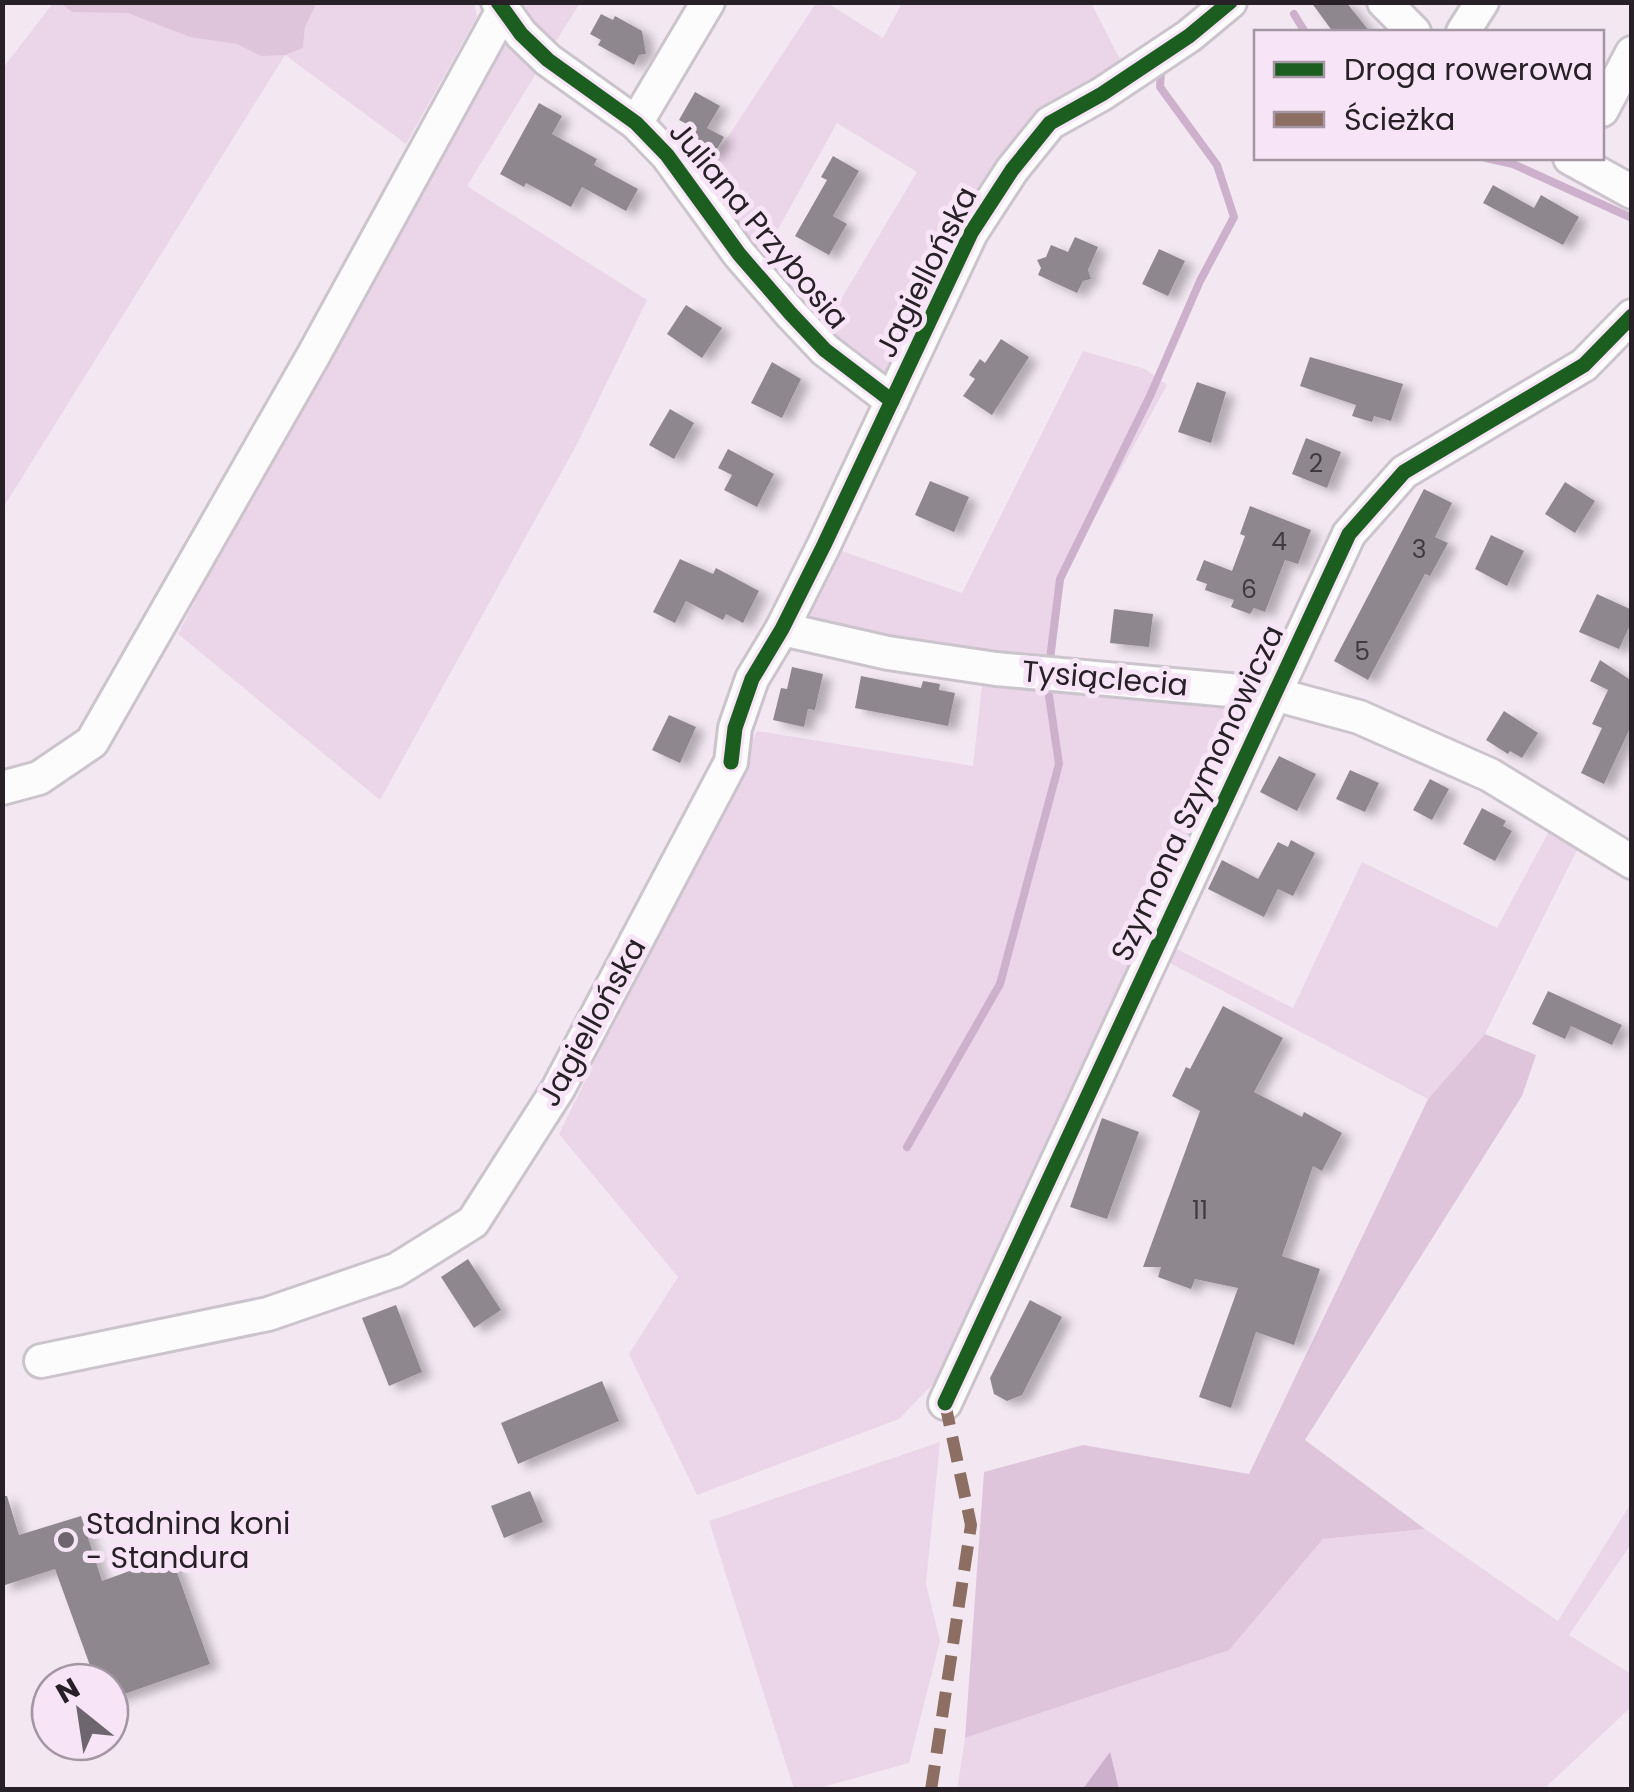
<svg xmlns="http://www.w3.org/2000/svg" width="1634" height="1792" font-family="Poppins,sans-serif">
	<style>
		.green { fill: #ebd5e9 }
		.forest { fill: #dec5dc }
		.water { fill: #cdb1cc }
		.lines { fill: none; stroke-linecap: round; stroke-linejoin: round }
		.stream { stroke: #cdb1cc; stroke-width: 8 }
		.building { fill: #8e878e; filter: url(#shadow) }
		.minor-casing { stroke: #ccc4cc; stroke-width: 38 }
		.minor { stroke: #fdfcfd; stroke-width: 32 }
		.quiet { stroke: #8d6e63; stroke-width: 12; stroke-dasharray: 25 12; stroke-linecap: butt }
		.cycleway-casing { stroke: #f7e4f6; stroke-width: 21 }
		.cycleway { stroke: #1b5e20; stroke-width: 15 }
		.poi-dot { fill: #6e666e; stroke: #f7e4f6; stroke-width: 4 }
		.labels { text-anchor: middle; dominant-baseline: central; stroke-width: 10; stroke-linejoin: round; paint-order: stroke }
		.number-label { font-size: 25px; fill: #413a41 }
		.street-label { font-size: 30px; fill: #272027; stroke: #f7e4f6 }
		.poi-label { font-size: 30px; fill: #272027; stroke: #f7e4f6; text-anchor: start }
	</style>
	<defs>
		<filter id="shadow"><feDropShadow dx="9" dy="5" stdDeviation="5" flood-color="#0004"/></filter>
	</defs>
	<rect width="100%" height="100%" fill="#f3e8f2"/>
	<!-- green -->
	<g class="green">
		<polygon points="53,3 77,3 303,48 305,27 317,3 474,3 477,17 406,144 285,55 3,508 3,68"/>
		<polygon points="511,3 580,3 551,49"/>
		<polygon points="816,3 827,3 883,38 902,3 1091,3 1124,67 1041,119 890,389 825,326 917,172 837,123 762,258 702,176"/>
		<polygon points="492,30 537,72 467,186 647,300 576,446 380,800 178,634"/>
		<polygon points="1083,351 1145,369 1167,385 1065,572 1053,663 889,640 802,614 833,548 962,593"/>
		<polygon points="983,677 1244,704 1254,718 934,1383 899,1419 697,1495 629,1354 678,1277 559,1134 757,731 973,766"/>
		<polygon points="1554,822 1581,842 1485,1034 1428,1099 1164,960 1173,947 1293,1008 1362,862 1497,928"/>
		<polygon points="940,1442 926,1584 940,1641 909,1763 816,1789 794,1789 709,1521"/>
		<polygon points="1631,1503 1631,1544 1569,1635 1631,1674 1631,1707 1544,1789 957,1790 965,1738 1229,1649 1323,1539 1425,1529 1558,1621"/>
	</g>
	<!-- forest -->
	<g class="forest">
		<polygon points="61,3 317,3 305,27 303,48 285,55 261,56 237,44 190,37 128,13 72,12"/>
		<polygon points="1485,1034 1536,1055 1522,1096 1305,1440 1425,1529 1323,1539 1229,1650 965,1738 984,1472 1083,1445 1249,1474 1428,1099"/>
	</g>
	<!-- water -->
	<polygon class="water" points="1110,1752 1119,1789 1083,1789"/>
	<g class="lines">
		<!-- stream -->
		<g class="stream">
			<polyline points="1294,14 1305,32"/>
			<polyline points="1486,158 1513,164 1632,218"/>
			<polyline points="1050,659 1060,579 1150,396 1200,281 1234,217 1217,165 1160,87 1161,71 1165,68"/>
			<polyline points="907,1147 1000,984 1059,764 1048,689"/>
		</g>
	</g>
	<!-- building -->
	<g class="building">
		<polygon points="1311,2 1346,2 1370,32 1333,32"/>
		<polygon points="601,14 613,20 615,16 642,31 646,54 639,55 634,65 598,45 601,40 590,34"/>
		<polygon points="695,92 720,106 707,128 724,137 713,156 689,142 692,136 683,130 687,124 679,120"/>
		<polygon points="539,103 562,116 552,134 597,159 594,165 638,189 626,211 582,187 571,207 526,183 524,187 500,174"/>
		<polygon points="833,156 859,171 833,216 847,224 829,255 795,236 827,180 821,177"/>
		<polygon points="1493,185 1534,208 1541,195 1579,217 1563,245 1483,203"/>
		<polygon points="1075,237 1098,247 1088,270 1091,279 1083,281 1077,293 1038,275 1041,268 1037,260 1046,257 1051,245 1068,252"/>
		<polygon points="1159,249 1185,261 1168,296 1142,284"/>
		<polygon points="686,305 722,328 702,358 667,334"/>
		<polygon points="1001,339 1029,357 992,415 963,396 975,379 969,375 980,359 985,363"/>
		<polygon points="1310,357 1403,384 1391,421 1374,416 1372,422 1352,416 1356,405 1300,386"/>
		<polygon points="772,362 801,379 782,418 751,403"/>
		<polygon points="1197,382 1226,392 1211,443 1178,432"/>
		<polygon points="670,409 694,423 674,459 649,445"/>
		<polygon points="1306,438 1341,452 1327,488 1292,474"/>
		<polygon points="728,449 774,474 757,507 724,490 732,475 718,468"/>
		<polygon points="930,481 969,497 954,532 915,515"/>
		<polygon points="1565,482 1595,501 1575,533 1545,514"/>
		<polygon points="1424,489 1452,503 1435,537 1448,543 1430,576 1425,574 1368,680 1334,661"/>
		<polygon points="1250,506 1311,530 1298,564 1285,560 1265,612 1254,608 1250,614 1231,607 1234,600 1205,590 1207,584 1196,580 1204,560 1232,571 1245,536 1240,534"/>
		<polygon points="1491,535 1524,551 1507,586 1475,569"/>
		<polygon points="680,559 713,574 716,568 759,591 743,623 726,614 723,620 686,601 675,623 653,612"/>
		<polygon points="1597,594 1632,610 1632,621 1619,649 1579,632"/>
		<polygon points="1114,609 1153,614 1149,647 1110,643"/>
		<polygon points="1600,660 1632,681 1632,724 1604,784 1581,773 1602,728 1592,724 1608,690 1590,681"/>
		<polygon points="792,667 823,674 815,710 808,709 804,727 773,720 781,688 787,689"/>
		<polygon points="861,676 921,688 923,681 940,684 939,690 955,693 948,726 855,708"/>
		<polygon points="1504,711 1538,733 1522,758 1510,751 1508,754 1486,740"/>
		<polygon points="669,715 696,727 680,763 652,750"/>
		<polygon points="1279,756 1316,774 1297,811 1260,792"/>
		<polygon points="1350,770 1379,783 1365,812 1336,799"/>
		<polygon points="1430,779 1449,789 1432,820 1413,810"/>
		<polygon points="1482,808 1506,821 1503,826 1512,831 1495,861 1463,844"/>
		<polygon points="1291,840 1315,853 1293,896 1278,889 1264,917 1208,889 1222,860 1258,879 1278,842 1288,847"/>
		<polygon points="1548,991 1622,1025 1612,1045 1571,1026 1565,1039 1532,1024"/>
		<polygon points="1223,1006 1283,1038 1254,1092 1302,1117 1304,1112 1342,1133 1322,1171 1313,1166 1282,1256 1320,1269 1294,1345 1256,1332 1231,1408 1199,1397 1238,1288 1195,1279 1191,1289 1158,1277 1161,1267 1143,1267 1200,1111 1172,1096 1186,1067 1190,1069"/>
		<polygon points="1102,1118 1139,1132 1107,1219 1070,1207"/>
		<polygon points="468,1259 501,1310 474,1328 441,1277"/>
		<polygon points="1030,1300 1062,1317 1022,1395 1007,1401 994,1394 990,1378"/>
		<polygon points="396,1305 422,1372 389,1386 362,1318"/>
		<polygon points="602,1381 619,1421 518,1464 501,1423"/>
		<polygon points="530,1491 543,1522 504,1538 491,1506"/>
		<polygon points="2,1496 7,1496 19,1535 81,1516 102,1581 171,1556 210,1664 110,1699 110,1682 96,1682 55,1569 2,1586"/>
	</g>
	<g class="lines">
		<!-- minor casing -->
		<g class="minor-casing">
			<g id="minor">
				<polyline points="498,2 521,34 548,60 636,123 667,155 739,254 791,314 825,350 892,401"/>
				<polyline points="1384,2 1414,32"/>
				<polyline points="1463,32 1482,2"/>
				<polyline points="1602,110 1632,53"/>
				<polyline points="636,123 708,2"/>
				<polyline points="1570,158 1632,192"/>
				<polyline points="782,629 888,653 996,669 1274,694 1359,717 1490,775 1632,862"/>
				<polyline points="2,788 39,778 92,742 313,356 503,10"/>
				<polyline points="41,1361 268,1314 396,1270 473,1222 558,1089 731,762 735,728 752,679 782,629 824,545 971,233 1012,170 1050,123 1102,94 1189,36 1230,2"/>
				<polyline points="945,1403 1349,534 1404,472 1584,365 1632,316"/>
			</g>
		</g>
		<!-- minor -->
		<use href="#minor" class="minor"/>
		<!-- quiet -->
		<polyline class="quiet" points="931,1790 971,1525 945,1403"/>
		<!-- cycleway casing -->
		<g class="cycleway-casing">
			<g id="cycleway">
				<polyline points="498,2 521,34 548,60 636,123 667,155 739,254 791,314 825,350 892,401"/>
				<polyline points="731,762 735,728 752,679 782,629 824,545 971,233 1012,170 1050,123 1102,94 1189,36 1230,2"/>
				<polyline points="945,1403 1349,534 1404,472 1584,365 1632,316"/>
			</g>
		</g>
		<!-- cycleway -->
		<use href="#cycleway" class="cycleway"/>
	</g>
	<!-- markers -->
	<circle class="poi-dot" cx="66" cy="1540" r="10"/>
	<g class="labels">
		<!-- number labels -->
		<g class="number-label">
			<text x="1316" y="463">2</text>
			<text x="1279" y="541">4</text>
			<text x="1419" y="549">3</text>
			<text x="1249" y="589">6</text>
			<text x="1362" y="651">5</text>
			<text x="1200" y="1210">11</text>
		</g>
		<!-- street labels -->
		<g class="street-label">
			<text transform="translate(759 225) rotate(50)">Juliana Przybosia</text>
			<text transform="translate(926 272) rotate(-63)">Jagiellońska</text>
			<text transform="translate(1105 678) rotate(5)">Tysiąclecia</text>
			<text transform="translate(1197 793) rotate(-65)">Szymona Szymonowicza</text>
			<text transform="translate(592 1022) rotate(-61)">Jagiellońska</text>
		</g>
		<!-- poi labels -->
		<g class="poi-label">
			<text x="86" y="1523">Stadnina koni<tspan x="86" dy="34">- Standura</tspan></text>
		</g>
	</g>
	<!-- border -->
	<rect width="1634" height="1792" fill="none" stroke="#272027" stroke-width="10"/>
	<!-- legend -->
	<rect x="1254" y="30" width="350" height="130" fill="#f7e4f6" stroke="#a496a3" stroke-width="2.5"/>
	<rect x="1274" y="62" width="50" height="15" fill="#1b5e20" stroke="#a496a3" stroke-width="2.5"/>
	<text x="1344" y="80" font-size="30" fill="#272027">Droga rowerowa</text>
	<rect x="1274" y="112" width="50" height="15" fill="#8d6e63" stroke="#a496a3" stroke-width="2.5"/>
	<text x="1344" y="130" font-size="30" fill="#272027">Ścieżka</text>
	<!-- north arrow -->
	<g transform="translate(80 1712) rotate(330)"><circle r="48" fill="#f7e4f6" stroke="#a496a3" stroke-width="2.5"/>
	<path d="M0-8L18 38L0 25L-18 38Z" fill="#6e666e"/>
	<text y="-15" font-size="28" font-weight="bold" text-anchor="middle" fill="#272027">N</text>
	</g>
</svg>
